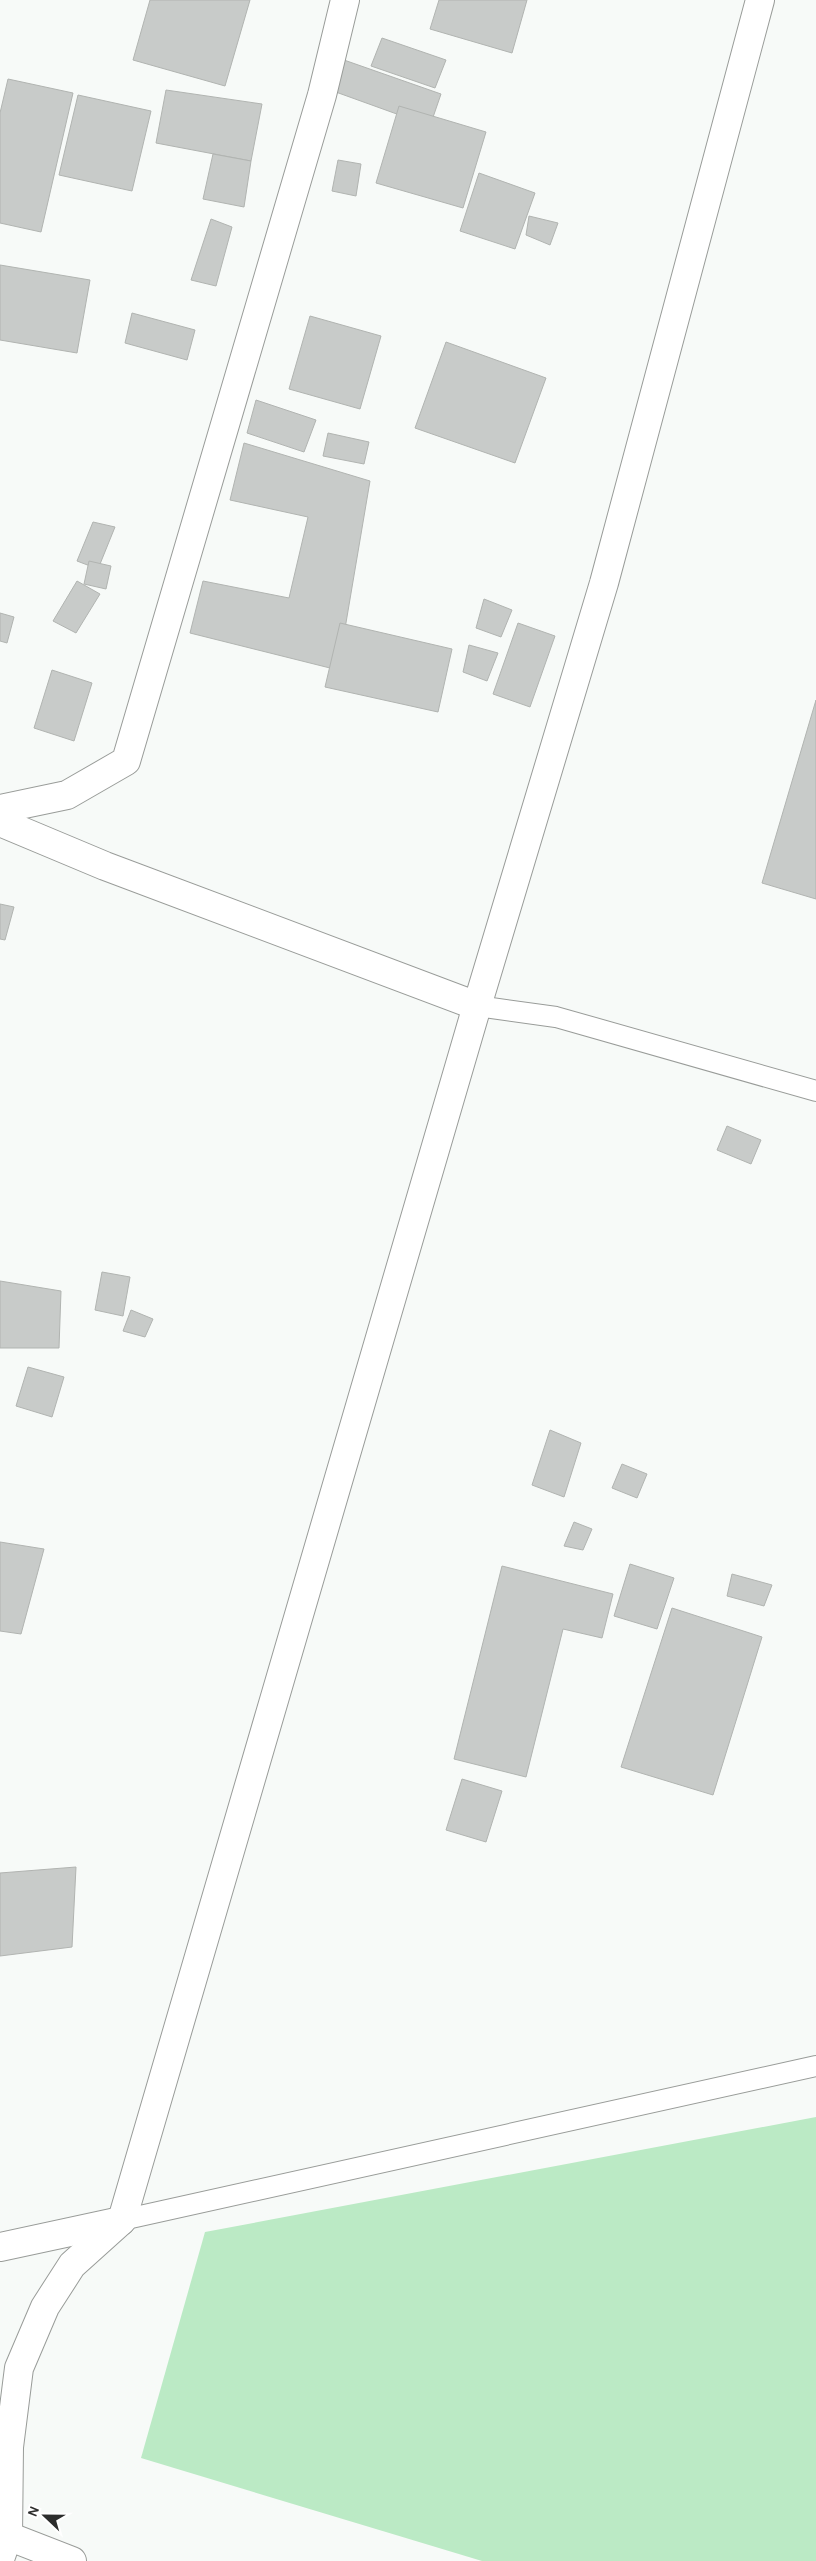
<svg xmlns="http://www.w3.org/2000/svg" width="816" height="2561" font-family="Karla,sans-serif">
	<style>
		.green { fill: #bbeac5 }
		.building { fill: #c8cbc9; stroke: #b1b4b1 }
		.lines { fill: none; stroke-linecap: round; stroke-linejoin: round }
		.lane-casing { stroke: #999c99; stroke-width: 22 }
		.street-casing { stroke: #999c99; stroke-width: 30 }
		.secondary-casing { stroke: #999c99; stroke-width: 30 }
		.lane { stroke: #fff; stroke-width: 20 }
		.street { stroke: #fff; stroke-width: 28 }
		.secondary { stroke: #fff; stroke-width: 28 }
	</style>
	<rect width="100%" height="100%" fill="#f7faf8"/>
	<!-- green -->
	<polygon class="green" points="816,2117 816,2561 482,2561 141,2458 205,2232"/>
	<!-- building -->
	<g class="building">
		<polygon points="150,0 250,0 225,86 133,60"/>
		<polygon points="439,0 527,0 512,53 430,29"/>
		<polygon points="382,38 446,60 435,88 371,66"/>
		<polygon points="344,60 441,94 430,126 333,91"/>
		<polygon points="8,79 73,93 41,232 0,223 0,113"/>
		<polygon points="166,90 262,104 251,161 156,143"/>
		<polygon points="78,95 151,111 132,191 59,175"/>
		<polygon points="399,106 486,132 463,208 376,183"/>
		<polygon points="213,154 251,161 244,207 203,199"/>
		<polygon points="338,160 361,164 356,196 332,191"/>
		<polygon points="479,173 535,193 515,249 460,231"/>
		<polygon points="529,216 558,223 550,245 526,235"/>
		<polygon points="211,219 232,227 216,286 191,280"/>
		<polygon points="0,265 90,280 77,353 0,340"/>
		<polygon points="132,313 195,330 187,360 125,343"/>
		<polygon points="310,316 381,336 360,409 289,389"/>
		<polygon points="446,342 546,378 515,463 415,428"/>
		<polygon points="256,400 316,420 304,452 247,433"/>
		<polygon points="328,433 369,442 364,464 323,456"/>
		<polygon points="244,443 370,481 338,670 190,633 203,581 289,598 308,517 230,500"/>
		<polygon points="93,522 115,527 98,569 77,561"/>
		<polygon points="89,561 111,566 106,589 84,584"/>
		<polygon points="77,581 100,594 76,633 53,621"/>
		<polygon points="484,599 512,610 501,637 476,628"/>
		<polygon points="0,613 14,617 7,643 0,641"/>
		<polygon points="340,623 452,649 438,712 325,687"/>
		<polygon points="518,623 555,636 530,707 493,694"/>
		<polygon points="469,645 498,653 487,681 463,672"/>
		<polygon points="52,670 92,683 74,741 34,728"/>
		<polygon points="816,700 816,899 762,883"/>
		<polygon points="0,904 14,907 5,940 0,939"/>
		<polygon points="727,1126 761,1140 751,1164 717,1150"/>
		<polygon points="102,1272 130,1277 123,1316 95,1310"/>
		<polygon points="0,1281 61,1291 59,1348 0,1348"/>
		<polygon points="131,1310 153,1319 145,1337 123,1331"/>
		<polygon points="28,1367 64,1377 52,1417 16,1406"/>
		<polygon points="550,1430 581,1443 564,1497 532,1485"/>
		<polygon points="622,1464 647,1474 637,1498 612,1488"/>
		<polygon points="574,1522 592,1529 583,1550 564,1546"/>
		<polygon points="0,1542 44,1549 21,1634 0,1631"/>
		<polygon points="630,1564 674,1578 657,1629 614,1616"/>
		<polygon points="502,1566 613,1594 602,1638 563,1629 526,1777 454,1759"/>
		<polygon points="732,1574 772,1585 764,1606 727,1596"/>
		<polygon points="672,1608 762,1637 713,1795 621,1767"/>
		<polygon points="462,1779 502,1791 486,1842 446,1830"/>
		<polygon points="76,1867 72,1947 0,1956 0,1873"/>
	</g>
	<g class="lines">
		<!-- lane casing -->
		<g class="lane-casing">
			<g id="lane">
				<polyline points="477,1006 556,1017 816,1091"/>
				<polyline points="122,2220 816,2066"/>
			</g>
		</g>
		<!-- street casing -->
		<g class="street-casing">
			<g id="street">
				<polyline points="0,809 67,795 126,761 322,95 345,0"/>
				<polyline points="0,822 105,866 477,1006"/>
				<polyline points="0,2247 121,2221"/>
				<polyline points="0,2559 8,2536 9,2447 19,2368 45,2307 72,2265 122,2220 477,1006 604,583 760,0"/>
			</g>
		</g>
		<!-- secondary casing -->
		<g class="secondary-casing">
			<polyline id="secondary" points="0,2533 72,2561"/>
		</g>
		<!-- lane -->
		<use href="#lane" class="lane"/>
		<!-- street -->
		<use href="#street" class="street"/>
		<!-- secondary -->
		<use href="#secondary" class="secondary"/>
	</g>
	<!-- north arrow -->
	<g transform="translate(45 2516) rotate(292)" stroke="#ffffff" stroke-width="4" paint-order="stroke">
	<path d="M0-4L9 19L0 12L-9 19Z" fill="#2c2d2c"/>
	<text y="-8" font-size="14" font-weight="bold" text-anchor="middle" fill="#2c2d2c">N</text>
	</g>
</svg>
